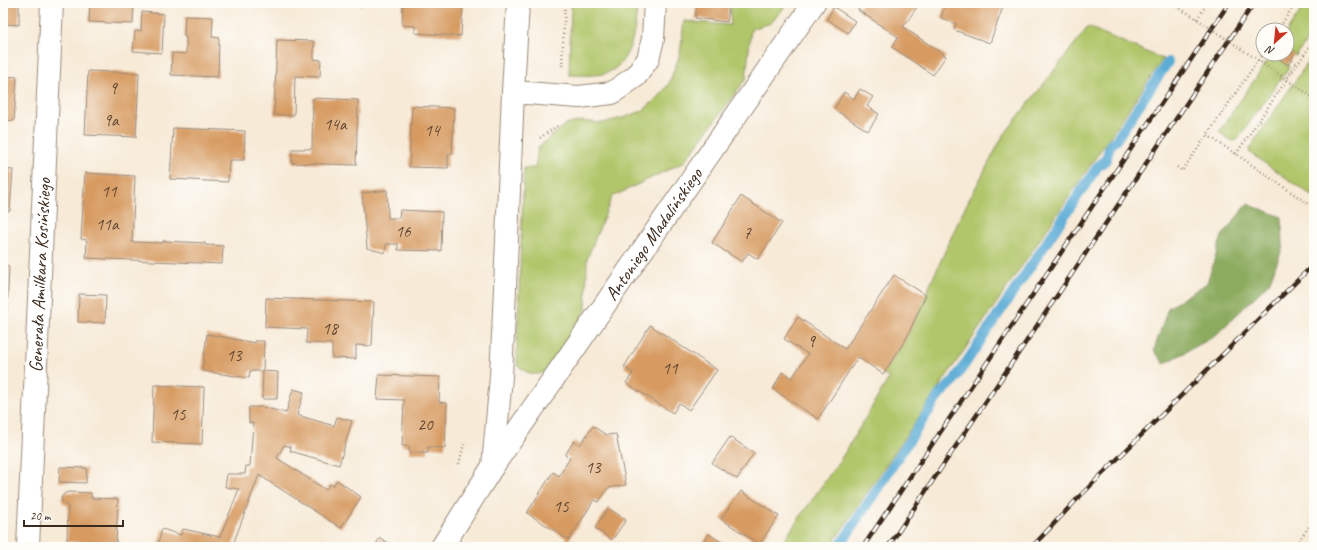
<svg xmlns="http://www.w3.org/2000/svg" width="1317" height="550" font-family="Caveat,sans-serif">
	<style>
		.green { fill: #b1c66a; stroke: #767844 }
		.forest { fill: #8cab5e; stroke: #646a3e }
		.lines { fill: none; stroke-linecap: round; stroke-linejoin: round }
		.stream { stroke: #5bacd6; stroke-width: 10 }
		.building { fill: #d79b62 }
		.minor-casing { stroke: #998a7a; stroke-width: 24 }
		.path { stroke: #998a7a; stroke-width: 2.5; stroke-dasharray: 1 3; stroke-linecap: butt }
		.minor { stroke: #fff; stroke-width: 22 }
		.rail-casing { stroke: #3b2a1e; stroke-width: 4.5 }
		.rail { stroke: #fdfcf7; stroke-width: 3; stroke-dasharray: 9; stroke-linecap: butt }
		.path-bridge { stroke: #998a7a; stroke-width: 2.5; stroke-dasharray: 1 3; stroke-linecap: butt }
		.labels { text-anchor: middle; dominant-baseline: central; stroke-width: 3; stroke-linejoin: round; paint-order: stroke }
		.number-label { font-size: 17px; fill: #62462f }
		.street-label { font-size: 19px; fill: #3b2a1e; stroke: #fdfcf7 }
	</style>
	<rect width="100%" height="100%" fill="#fdfcf7"/>
	<filter id="ink" filterUnits="userSpaceOnUse"><feTurbulence type="fractalNoise" baseFrequency=".025" numOctaves="2"/><feDisplacementMap in="SourceGraphic" scale="8" xChannelSelector="R" yChannelSelector="G"/><feConvolveMatrix kernelMatrix="1 2 1 2 8 2 1 2 1" color-interpolation-filters="sRGB"/></filter>
	<filter id="wash" filterUnits="userSpaceOnUse"><feTurbulence type="fractalNoise" baseFrequency=".012" numOctaves="4" result="noise"/><feDisplacementMap in="SourceGraphic" scale="16" xChannelSelector="R" yChannelSelector="G"/><feGaussianBlur stdDeviation="0.9" result="paint"/><feColorMatrix in="noise" values="0 0 0 0 0 0 0 0 0 0 0 0 0 0 0 0 0 1.4 0 .05"/><feComposite in="paint" operator="in"/></filter>
	<g filter="url(#wash)">
		<rect width="100%" height="100%" fill="#f7ead7"/>
		<!-- green -->
		<g class="green">
			<path d="M 571,3 L 637,3 C 636,28 632,67 603,74 C 592,76 580,75 569,75 Z"/>
			<path d="M 731,3 L 788,3 L 771,23 L 751,29 L 746,79 L 684,162 L 612,197 L 587,259 L 586,310 L 547,371 C 534,377 528,374 517,365 L 517,341 L 524,168 L 535,168 L 538,148 L 556,132 L 565,125 L 581,121 L 602,123 L 626,117 L 642,111 L 659,97 L 669,83 L 680,54 L 684,21 L 730,25 Z"/>
			<polygon points="1306,3 1314,7 1314,31 1296,56 1287,50 1287,31"/>
			<polygon points="1088,27 1163,59 830,547 779,547 844,454 889,378 883,374 906,339 962,213 1003,136"/>
			<polygon points="1314,53 1314,197 1250,153 1249,149"/>
			<polygon points="1272,54 1279,54 1276,57 1290,66 1237,140 1232,141 1219,132"/>
		</g>
		<!-- forest -->
		<polygon class="forest" points="1247,204 1282,217 1283,247 1269,283 1215,336 1164,364 1154,350 1168,308 1207,283 1222,236"/>
		<g class="lines">
			<!-- stream -->
			<polyline class="stream" points="839,547 940,394 953,382 1098,166 1106,160 1110,145 1116,140 1168,62"/>
		</g>
		<g id="blocks">
			<!-- building -->
			<g class="building">
				<polygon points="3,3 19,3 19,25 3,24"/>
				<polygon points="90,3 134,3 133,24 89,22"/>
				<polygon points="348,3 364,3 364,5 348,4"/>
				<polygon points="403,3 463,3 461,36 415,33 415,26 402,25"/>
				<polygon points="697,3 729,3 727,22 695,18"/>
				<polygon points="862,3 920,3 903,27 946,56 933,75 892,47 898,37 858,10"/>
				<polygon points="945,3 1004,4 990,43 954,30 956,24 941,18"/>
				<polygon points="834,7 855,21 848,33 827,19"/>
				<polygon points="142,12 164,14 162,53 133,51 135,31 141,31"/>
				<polygon points="185,16 213,17 212,37 219,38 218,77 171,75 172,53 186,54 186,37 184,37"/>
				<polygon points="277,40 314,41 314,59 321,60 320,77 295,76 294,115 274,115"/>
				<polygon points="1287,50 1294,55 1288,65 1276,57 1279,54 1287,54"/>
				<polygon points="88,71 139,73 136,137 85,135"/>
				<polygon points="3,76 17,77 14,121 3,120"/>
				<polygon points="860,89 873,97 867,106 879,114 868,131 834,109 844,92 854,99"/>
				<polygon points="313,98 358,100 356,165 292,163 292,149 312,149"/>
				<polygon points="412,106 454,108 452,154 448,154 448,168 409,167"/>
				<polygon points="173,128 245,131 244,160 229,160 228,182 170,179"/>
				<polygon points="3,169 13,170 10,211 3,211"/>
				<polygon points="85,173 135,176 132,242 163,243 163,241 205,243 205,245 223,246 222,264 86,258 87,240 81,239"/>
				<polygon points="387,190 388,218 399,218 400,210 442,212 441,251 398,250 398,244 386,244 385,253 367,248 362,193"/>
				<polygon points="741,196 782,223 758,259 748,253 742,262 712,243"/>
				<polygon points="3,265 9,266 7,311 3,311"/>
				<polygon points="894,275 926,295 906,339 883,374 858,357 818,419 773,389 782,372 792,378 808,354 784,339 798,317 845,349"/>
				<polygon points="79,294 106,295 105,323 78,322"/>
				<polygon points="266,298 374,302 372,346 356,345 356,359 332,358 332,344 306,343 307,329 265,327"/>
				<polygon points="650,325 717,370 689,410 679,403 673,413 626,383 633,373 624,367"/>
				<polygon points="207,334 255,343 254,341 264,341 263,371 250,371 249,378 202,371"/>
				<polygon points="3,360 5,360 4,378 3,378"/>
				<polygon points="263,371 278,372 277,399 262,399"/>
				<polygon points="379,375 440,377 439,402 447,403 445,448 428,447 428,453 409,453 409,446 402,446 404,400 377,399"/>
				<polygon points="154,385 204,387 202,444 152,442"/>
				<polygon points="293,389 304,392 297,415 334,426 337,417 352,421 339,465 290,451 291,447 284,445 277,458 326,490 330,484 333,486 337,480 361,497 341,528 259,475 232,547 157,547 162,529 181,535 183,529 220,537 239,489 225,487 227,474 245,474 246,466 250,466 253,423 249,423 249,407 262,407 286,413"/>
				<polygon points="593,426 606,435 616,434 626,485 608,488 599,502 594,500 569,540 527,513 553,472 559,476 570,458 565,455 574,441 580,445"/>
				<polygon points="730,437 754,453 737,479 712,463"/>
				<polygon points="60,467 87,468 86,483 59,482"/>
				<polygon points="741,491 779,516 759,544 721,519"/>
				<polygon points="69,492 91,493 91,498 118,499 116,544 67,542 68,506 63,503 61,498 65,493"/>
				<polygon points="608,508 626,520 612,540 595,528"/>
				<polygon points="709,534 729,547 700,547"/>
				<polygon points="380,538 395,547 374,547"/>
			</g>
		</g>
	</g>
	<g filter="url(#ink)">
		<use href="#blocks" fill-opacity="0" stroke="#998a7a" stroke-width="1"/>
		<g class="lines">
			<!-- minor casing -->
			<g class="minor-casing">
				<g id="minor">
					<polyline points="513,92 579,97 612,93 636,76 648,59 653,39 655,3"/>
					<path id="s1" d="M 493,466 L 814,3"/>
					<path id="s2" d="M 28,547 L 52,3"/>
					<polyline points="442,547 493,466 501,377 504,312 513,92 518,3"/>
				</g>
			</g>
			<!-- path -->
			<g class="path">
				<polyline points="1170,3 1191,15"/>
				<polyline points="1197,19 1207,4 1206,3"/>
				<polyline points="1278,30 1295,3"/>
				<polyline points="1263,53 1207,135 1236,154 1314,208"/>
				<polyline points="1285,56 1296,63 1286,78"/>
				<polyline points="562,66 565,3"/>
				<polyline points="540,138 557,126"/>
				<polyline points="1236,154 1314,40"/>
				<polyline points="1177,167 1182,171 1207,135"/>
				<polyline points="459,464 464,444"/>
				<polyline points="1294,547 1314,520"/>
			</g>
			<!-- minor -->
			<use href="#minor" class="minor"/>
			<!-- rail casing -->
			<g class="rail-casing">
				<g id="rail">
					<polyline points="863,547 1229,3"/>
					<polyline points="888,547 1254,3"/>
					<polyline points="1032,547 1080,496 1314,264"/>
				</g>
			</g>
			<!-- rail -->
			<use href="#rail" class="rail"/>
			<!-- path-bridge -->
			<polyline class="path-bridge" points="1191,15 1314,98"/>
		</g>
	</g>
	<g class="labels">
		<!-- number labels -->
		<g class="number-label">
			<text x="113" y="88">9</text>
			<text x="111" y="120">9a</text>
			<text x="335" y="124">14a</text>
			<text x="432" y="130">14</text>
			<text x="109" y="191">11</text>
			<text x="107" y="224">11a</text>
			<text x="403" y="231">16</text>
			<text x="747" y="233">7</text>
			<text x="330" y="328">18</text>
			<text x="811" y="341">9</text>
			<text x="234" y="355">13</text>
			<text x="670" y="368">11</text>
			<text x="178" y="414">15</text>
			<text x="425" y="424">20</text>
			<text x="593" y="467">13</text>
			<text x="561" y="506">15</text>
		</g>
		<!-- street labels -->
		<g class="street-label">
			<text stroke="none"><textPath href="#s1" startOffset="282">Antoniego Madalińskiego</textPath></text>
			<text stroke="none"><textPath href="#s2" startOffset="272">Generała Amilkara Kosińskiego</textPath></text>
		</g>
	</g>
	<!-- margin -->
	<rect width="1317" height="550" fill="none" stroke="#fdfcf7" stroke-width="16"/>
	<!-- north arrow -->
	<g transform="translate(1275 42) rotate(207)"><circle r="19" fill="#fdfcf7" stroke="#afa8a0"/>
	<path d="M0-3L7 15L0 10L-7 15Z" fill="#c8321e"/>
	<text y="-6" font-size="11" font-weight="bold" text-anchor="middle" fill="#3b2a1e">N</text>
	</g>
	<!-- scale -->
	<path d="M24 520v6h99v-6" fill="none" stroke="#3b2a1e" stroke-width="2"/>
	<text x="30" y="520" font-size="12" fill="#3b2a1e" stroke="#fdfcf7" stroke-width="3" paint-order="stroke">20 m</text>
</svg>
